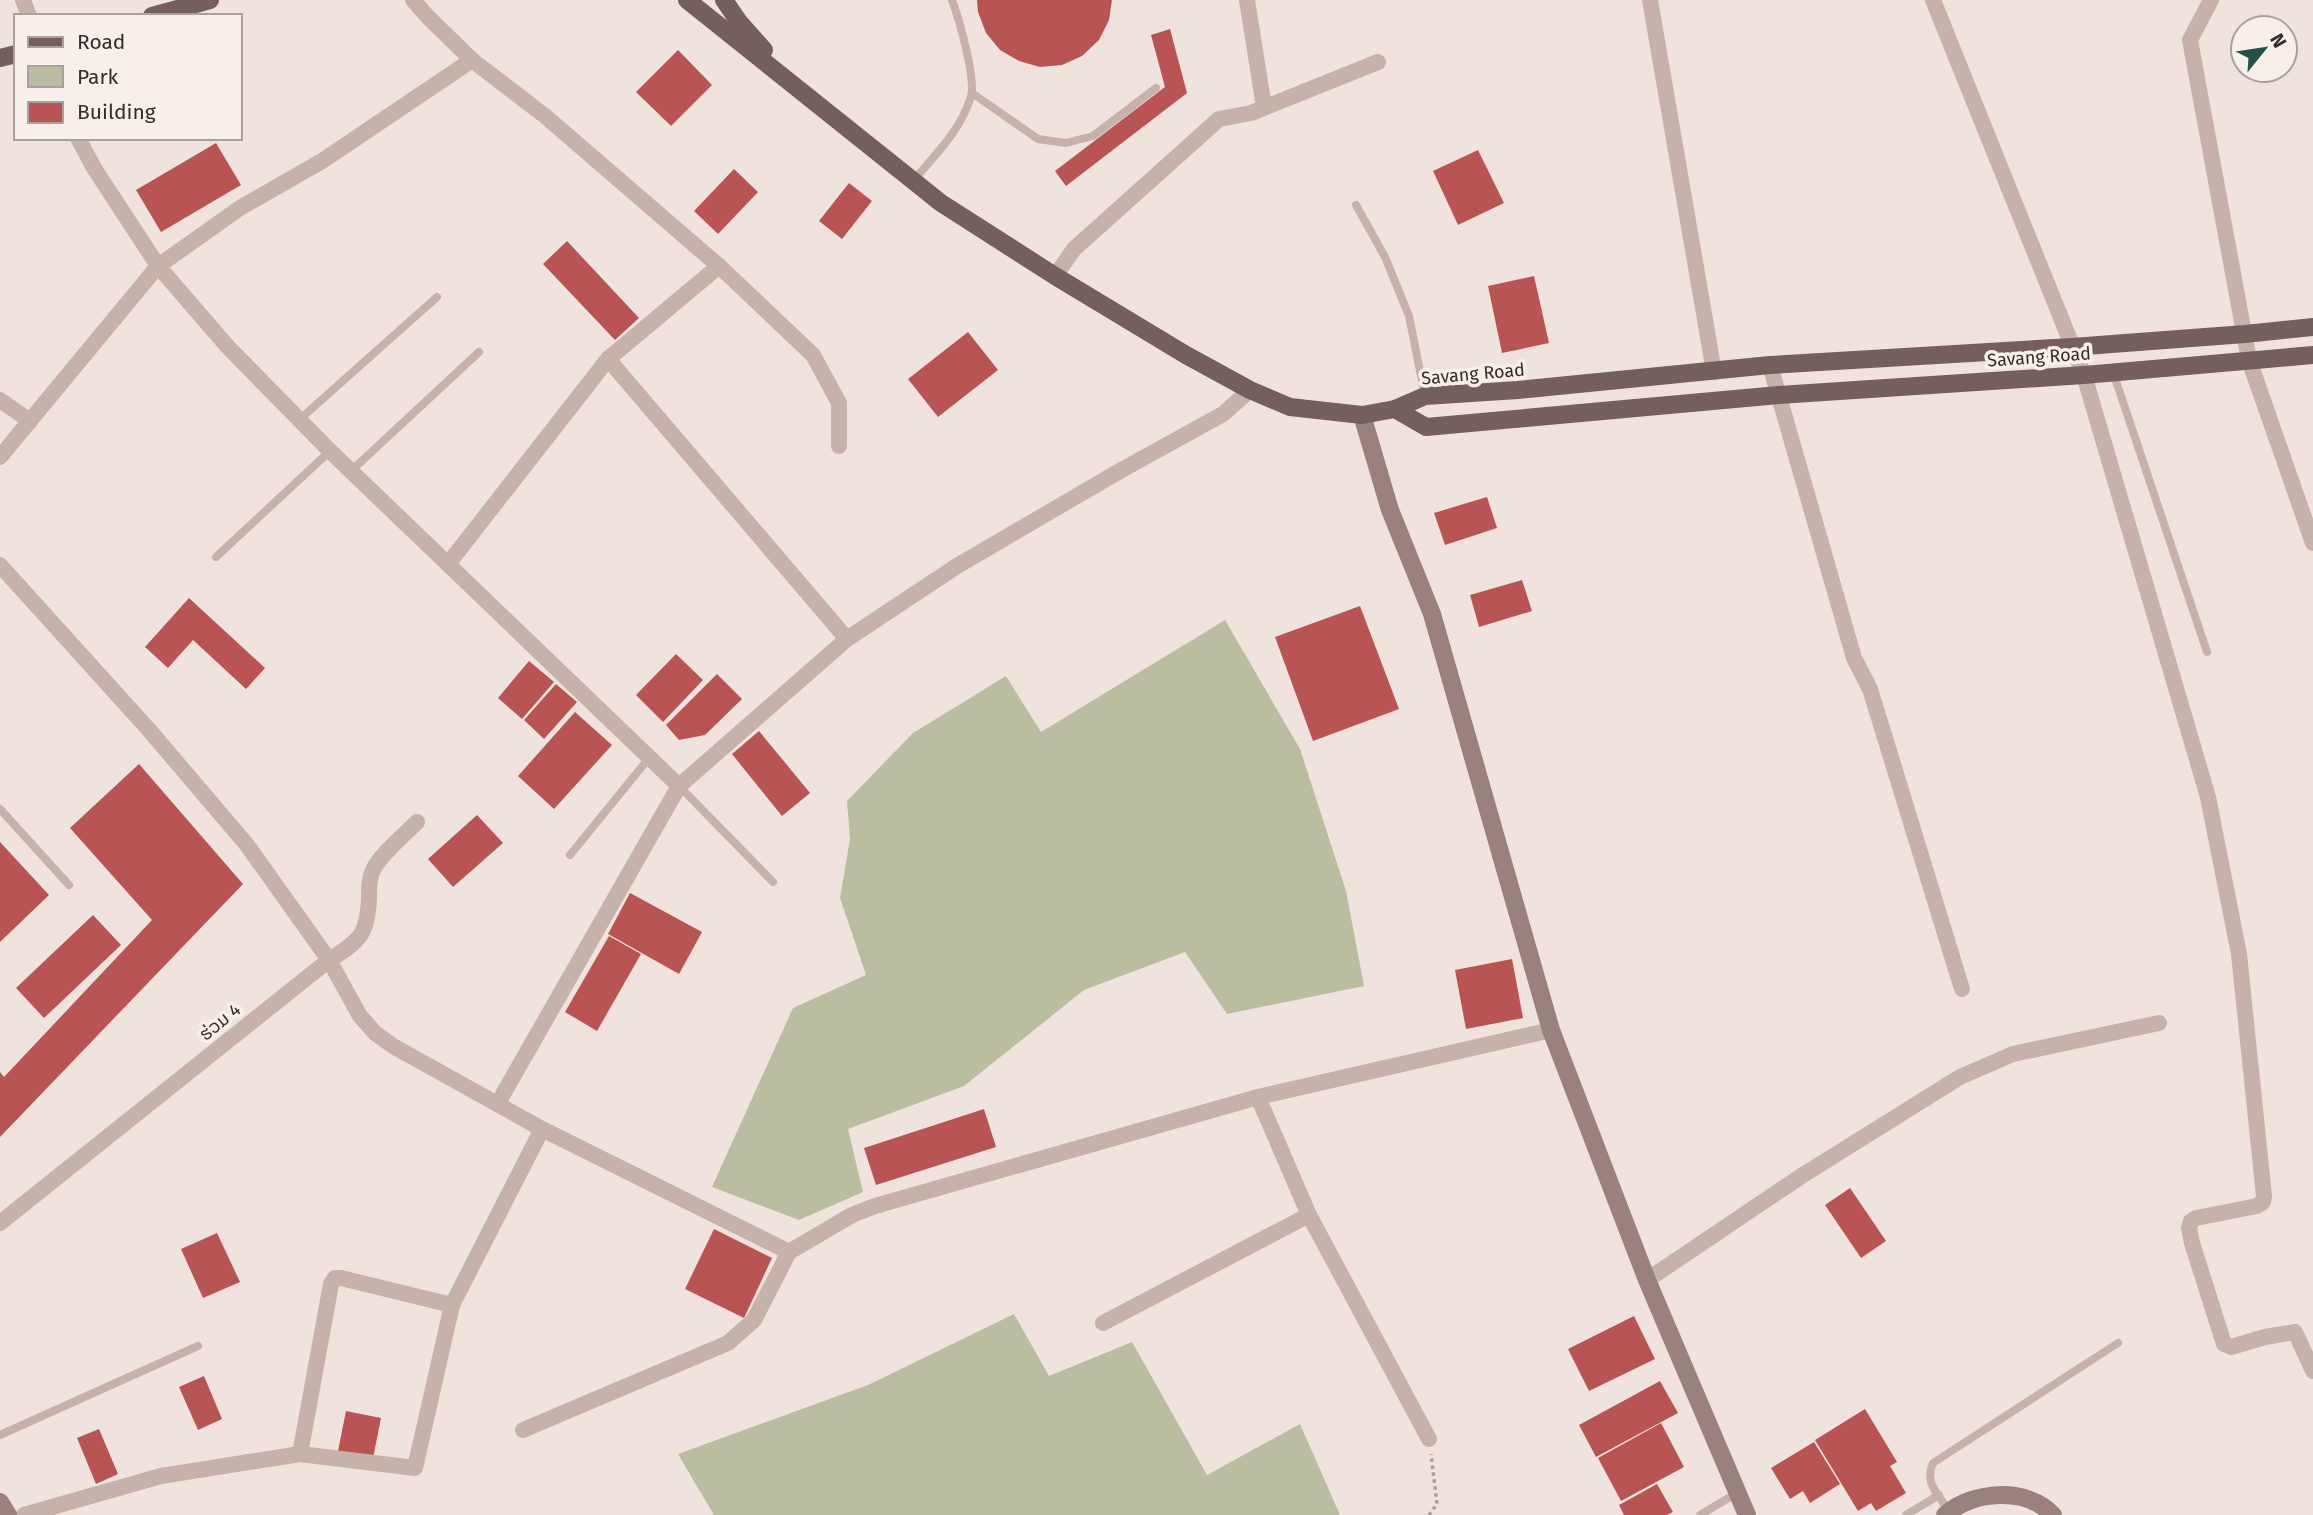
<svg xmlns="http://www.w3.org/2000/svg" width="2313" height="1515" font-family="'Fira Sans','Noto Sans Lao',sans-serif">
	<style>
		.green { fill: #babda0 }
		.building { fill: #b85554 }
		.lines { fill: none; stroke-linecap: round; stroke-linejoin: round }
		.path { stroke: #b29b96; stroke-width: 3.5; stroke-dasharray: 3.5 3.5; stroke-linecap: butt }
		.lane { stroke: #c6b1ab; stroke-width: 8 }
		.street { stroke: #c6b1ab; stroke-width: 16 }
		.secondary { stroke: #9a817d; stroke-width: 18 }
		.primary { stroke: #755f5d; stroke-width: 18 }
		.labels { text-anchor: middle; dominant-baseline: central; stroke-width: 7; stroke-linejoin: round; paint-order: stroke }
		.street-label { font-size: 18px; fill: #352b2a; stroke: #f8eeea }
	</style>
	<rect width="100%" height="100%" fill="#f0e3de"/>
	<!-- green -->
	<g class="green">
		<polygon points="1225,620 1300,749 1346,891 1364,986 1227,1014 1185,952 1084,990 964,1086 848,1129 863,1192 799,1220 712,1187 793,1008 866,975 840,898 850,839 847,801 913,733 1006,676 1041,732"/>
		<polygon points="1014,1314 1049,1376 1132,1342 1207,1475 1300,1424 1340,1515 714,1515 678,1454 868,1385"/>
	</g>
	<!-- building -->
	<g class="building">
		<polygon points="977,0 1112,0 1109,20 1099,40 1082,56 1062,65 1040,67 1019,61 1000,50 986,33 978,12"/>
		<polygon points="1170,29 1187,93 1066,186 1055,171 1165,87 1151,35"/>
		<polygon points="678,50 712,85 671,126 636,92"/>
		<polygon points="216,143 241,185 161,232 136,190"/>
		<polygon points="1478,150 1504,203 1458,225 1433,171"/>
		<polygon points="734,169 758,192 718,234 694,211"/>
		<polygon points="849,183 872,201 842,239 819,221"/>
		<polygon points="567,241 639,318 615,340 543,264"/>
		<polygon points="1534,276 1549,343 1502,353 1488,286"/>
		<polygon points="968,332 998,370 938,417 908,379"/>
		<polygon points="1487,497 1497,528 1445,545 1434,513"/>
		<polygon points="1522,580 1532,611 1479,627 1470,595"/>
		<polygon points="189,598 265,668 246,689 193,640 168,668 145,647"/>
		<polygon points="1360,606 1399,709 1313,741 1275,637"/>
		<polygon points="676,654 703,680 663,722 636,695"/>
		<polygon points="529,661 554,682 522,719 498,698"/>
		<polygon points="717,674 742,699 705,735 679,740 666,725"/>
		<polygon points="556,684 577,702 544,739 524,720"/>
		<polygon points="575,712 612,745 554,809 518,776"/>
		<polygon points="759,731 810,793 782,816 732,754"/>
		<polygon points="139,764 243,884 0,1137 0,1072 4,1077 152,920 70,828"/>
		<polygon points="477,815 503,843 453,887 428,859"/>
		<polygon points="0,842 49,895 0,942"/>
		<polygon points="630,893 702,932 679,974 608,934"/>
		<polygon points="93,915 121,945 44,1018 16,988"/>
		<polygon points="609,936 641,954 597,1031 565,1012"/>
		<polygon points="1512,959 1523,1018 1466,1029 1455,970"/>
		<polygon points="984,1109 996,1147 876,1185 864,1148"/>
		<polygon points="1850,1188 1886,1241 1861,1258 1825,1205"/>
		<polygon points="714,1229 772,1258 744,1318 685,1289"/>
		<polygon points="217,1233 240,1282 203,1298 181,1249"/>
		<polygon points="1634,1316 1655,1359 1589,1391 1568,1349"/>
		<polygon points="204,1376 222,1419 198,1430 179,1387"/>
		<polygon points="1660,1381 1678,1413 1596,1457 1579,1425"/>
		<polygon points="1865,1409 1897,1462 1890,1466 1906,1493 1876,1511 1871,1503 1858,1511 1815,1440"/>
		<polygon points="346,1411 381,1418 373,1458 338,1451"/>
		<polygon points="1661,1423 1684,1467 1621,1501 1598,1458"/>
		<polygon points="99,1429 118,1474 96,1484 77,1438"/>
		<polygon points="1814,1442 1840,1484 1810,1503 1803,1491 1790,1499 1771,1468"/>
		<polygon points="1657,1484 1673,1512 1667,1515 1624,1515 1619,1505"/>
	</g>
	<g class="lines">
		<!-- path -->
		<polyline class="path" points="1429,1515 1437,1504 1431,1454"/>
		<!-- lane -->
		<g class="lane">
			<polyline points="972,93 1038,139 1066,143 1093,136 1156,88"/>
			<path d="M 913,181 C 935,155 962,129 971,96 C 976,78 959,19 952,0"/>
			<polyline points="1356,205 1385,257 1409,316 1425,396"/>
			<polyline points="2113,372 2207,652"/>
			<polyline points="299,420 437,297"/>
			<polyline points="351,471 479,352"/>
			<polyline points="216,557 330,451"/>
			<polyline points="679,786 773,882"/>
			<polyline points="0,809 69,885"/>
			<polyline points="570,855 649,758"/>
			<polyline points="0,1435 198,1346"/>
			<path d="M 1949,1511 C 1938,1494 1924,1483 1933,1463 L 2118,1343"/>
			<polyline points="1700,1515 1737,1493"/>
			<polyline points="1906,1515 1939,1495"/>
		</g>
		<!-- street -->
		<g class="street">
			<polyline points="23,0 29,16"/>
			<polyline points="413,0 427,16 472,60 545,116 719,266 813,355 839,403 839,446"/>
			<polyline points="1247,0 1264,107"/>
			<polyline points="1650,0 1714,372"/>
			<polyline points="1933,0 2084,375 2208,797 2239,954 2264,1196 2263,1202 2257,1206 2196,1218 2191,1221 2189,1228 2192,1243 2224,1344 2231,1347 2265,1337 2295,1332 2313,1371"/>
			<polyline points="2211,0 2190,40 2249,360 2313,543"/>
			<polyline points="78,138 94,168 158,266 228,347 330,451 679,786"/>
			<polyline points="1055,276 1074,249 1219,119 1251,113 1378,62"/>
			<polyline points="608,359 847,639"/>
			<polyline points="1770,365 1854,658 1870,689 1962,989"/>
			<polyline points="0,400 30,421"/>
			<polyline points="0,457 158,266 240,208 322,161 472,60"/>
			<polyline points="448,564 608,359 719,266"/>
			<polyline points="0,565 150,731 247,845 329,960 360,1016 375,1033 393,1046 542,1129 789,1252 852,1215 875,1206 1258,1097 1551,1030"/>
			<polyline points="1258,1097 1309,1215 1429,1439"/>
			<polyline points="498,1103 679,786 847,639 957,566 1118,472 1223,414 1250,390"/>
			<path d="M 0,1223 L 329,960 C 360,941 368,934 369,897 C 369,887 369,879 373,870 C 381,854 404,835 417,822"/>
			<polyline points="1647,1280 1803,1175 1960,1077 2013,1054 2159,1023"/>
			<polyline points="1103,1323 1309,1215"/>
			<polyline points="523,1430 728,1343 754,1320 789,1252"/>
			<polyline points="300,1454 331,1284 335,1278 341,1278 452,1305"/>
			<polyline points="24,1515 161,1476 300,1454 415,1468 452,1305 542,1129"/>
		</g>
		<!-- secondary -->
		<g class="secondary">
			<polyline points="1362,415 1390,510 1432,614 1551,1030 1647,1280 1747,1515"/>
			<polyline points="0,1502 8,1515"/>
			<path d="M 1945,1515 C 1973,1490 2027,1487 2053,1515"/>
		</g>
		<!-- primary -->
		<g class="primary">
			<polyline points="687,0 941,203 1055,276 1186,355 1250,390 1290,407 1362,415 1395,409 1425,396 1518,390 1770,365 2072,347 2245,334 2313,327"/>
			<polyline points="724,0 739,22 764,50"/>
			<polyline points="152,16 210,0"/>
			<polyline points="0,58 16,54"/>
			<polyline points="1395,409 1426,427 1779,395 2084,375 2313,355"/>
		</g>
	</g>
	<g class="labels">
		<!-- street labels -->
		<g class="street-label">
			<text transform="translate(2039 357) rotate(-4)">Savang Road</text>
			<text transform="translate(1473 374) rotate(-5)">Savang Road</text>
			<text transform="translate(220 1022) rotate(-39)">ຮ່ວມ 4</text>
		</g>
	</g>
	<!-- legend -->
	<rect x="14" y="14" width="228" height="126" fill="#f8eeea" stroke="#aaa09d" stroke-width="2"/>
	<rect x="28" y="37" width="35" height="10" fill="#755f5d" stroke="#aaa09d" stroke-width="2"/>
	<text x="77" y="49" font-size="21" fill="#352b2a">Road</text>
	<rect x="28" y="66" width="35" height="21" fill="#babda0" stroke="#aaa09d" stroke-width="2"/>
	<text x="77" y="84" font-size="21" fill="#352b2a">Park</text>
	<rect x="28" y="102" width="35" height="21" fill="#b85554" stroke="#aaa09d" stroke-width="2"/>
	<text x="77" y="119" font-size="21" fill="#352b2a">Building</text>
	<!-- north arrow -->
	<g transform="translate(2264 49) rotate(60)"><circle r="33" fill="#f8eeea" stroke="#aaa09d" stroke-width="2"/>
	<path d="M0-5L12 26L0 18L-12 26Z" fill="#24524a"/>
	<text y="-10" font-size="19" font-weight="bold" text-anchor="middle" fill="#352b2a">N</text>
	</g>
</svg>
